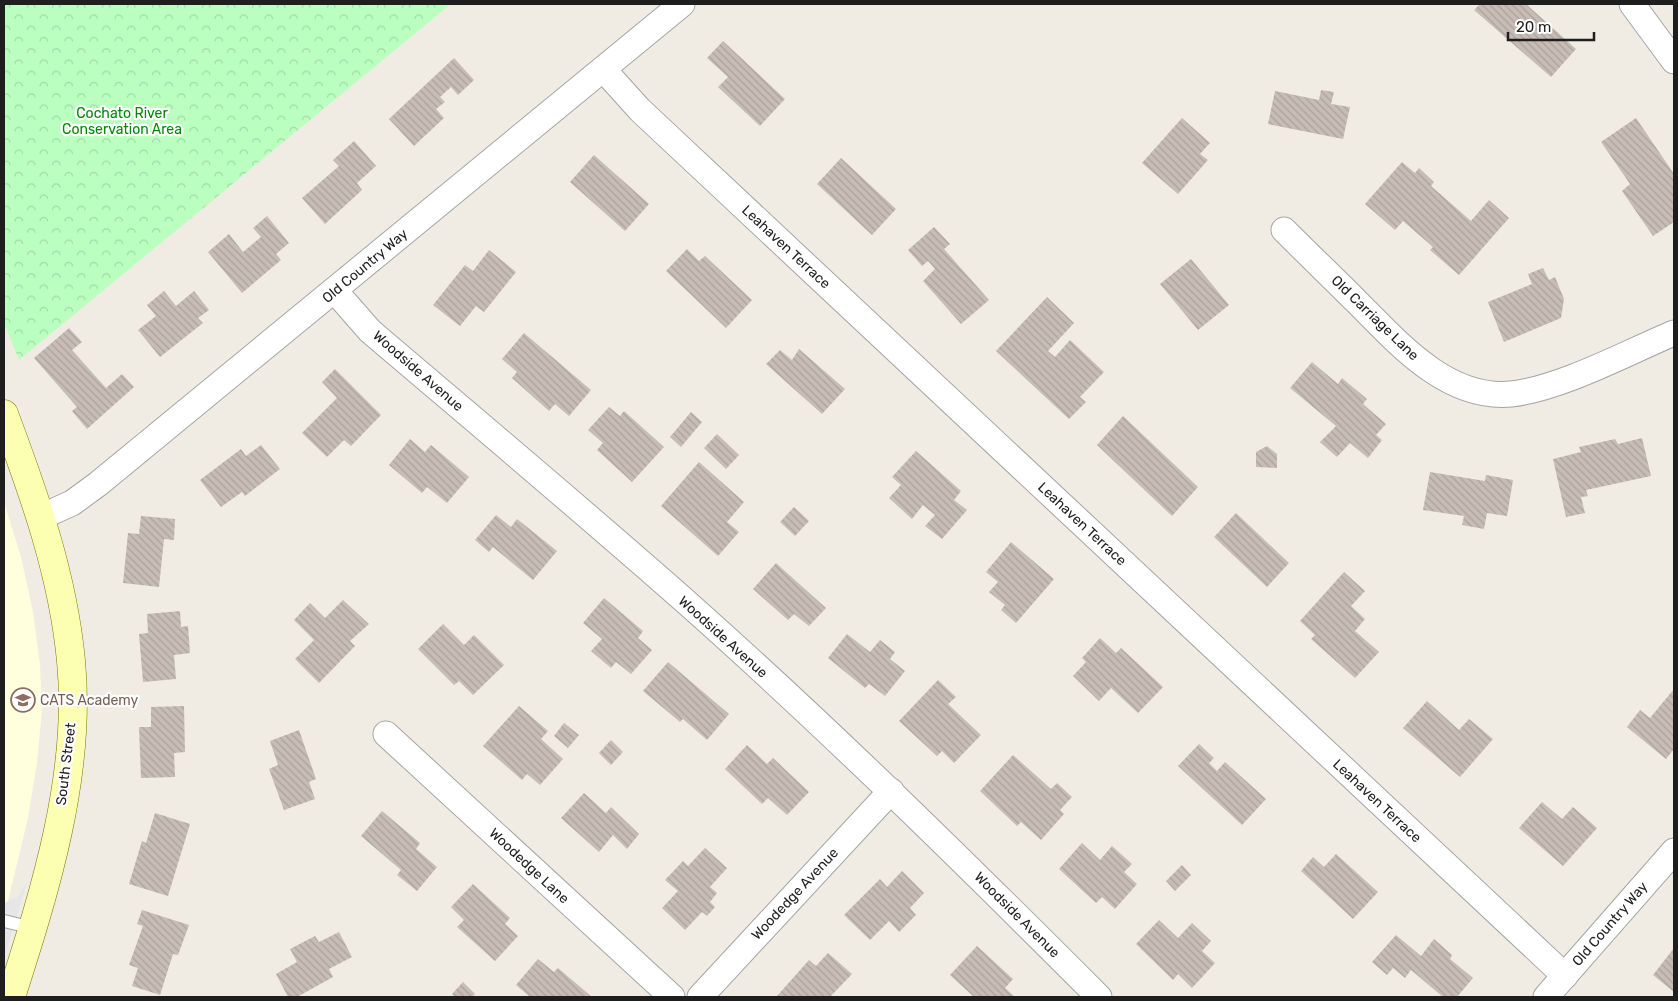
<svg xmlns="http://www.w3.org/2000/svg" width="1678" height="1001" font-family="Rubik,sans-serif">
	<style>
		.education { fill: #ffd }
		.park { fill: url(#park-crowns) }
		.parking { fill: #e6e6e6 }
		.building { fill: url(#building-back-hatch) }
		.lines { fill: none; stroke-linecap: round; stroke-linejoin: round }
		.service-casing { stroke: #a5a5a5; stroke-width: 14 }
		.minor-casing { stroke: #a5a5a5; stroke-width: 27 }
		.secondary-casing { stroke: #6f7a00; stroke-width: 29 }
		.service { stroke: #fff; stroke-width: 12 }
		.minor { stroke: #fff; stroke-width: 25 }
		.secondary { stroke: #fcffb2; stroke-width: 28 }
		.labels { text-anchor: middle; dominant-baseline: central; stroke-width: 4.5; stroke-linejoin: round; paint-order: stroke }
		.park-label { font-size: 14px; fill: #00880a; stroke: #fff }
		.street-label { font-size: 14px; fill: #1e1e1e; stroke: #fff }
		.education-label { font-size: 14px; fill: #785e54; stroke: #fff; text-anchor: start }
	</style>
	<defs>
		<pattern id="park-crowns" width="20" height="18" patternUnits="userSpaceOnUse" patternTransform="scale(1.25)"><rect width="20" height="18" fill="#bbffc0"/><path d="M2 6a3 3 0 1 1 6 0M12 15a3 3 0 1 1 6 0" fill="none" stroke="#a0daa5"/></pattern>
		<pattern id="building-back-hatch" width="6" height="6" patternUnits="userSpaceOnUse" patternTransform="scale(1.25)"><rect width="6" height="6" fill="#c8bdb6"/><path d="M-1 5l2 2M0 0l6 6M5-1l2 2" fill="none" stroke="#aba29c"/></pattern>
	</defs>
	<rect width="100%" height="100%" fill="#f0ece3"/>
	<!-- education -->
	<polygon class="education" points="4,502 21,557 33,612 40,665 42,710 37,763 28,818 4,917"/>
	<!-- park -->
	<polygon class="park" points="4,4 451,4 19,360 4,323"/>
	<!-- parking -->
	<polygon class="parking" points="27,882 4,958 4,903 18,897"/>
	<!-- building -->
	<g class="building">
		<polygon points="1480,4 1526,4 1576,49 1551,77 1474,10"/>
		<polygon points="723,41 785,99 760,126 718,87 728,77 707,58"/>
		<polygon points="454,58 474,80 458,95 451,87 440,97 445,102 436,109 444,118 414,146 389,119"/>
		<polygon points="1321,90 1334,92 1331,104 1350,107 1343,139 1268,124 1275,91 1319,100"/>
		<polygon points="1182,118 1210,143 1200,154 1208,160 1178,194 1142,163"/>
		<polygon points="1636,118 1674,174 1674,222 1653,236 1622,191 1630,184 1601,142"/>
		<polygon points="354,141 376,166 357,183 362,190 325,224 302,198 339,166 333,160"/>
		<polygon points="594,155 649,204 625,231 570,182"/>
		<polygon points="841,158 896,209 872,235 817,184"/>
		<polygon points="1402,162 1415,173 1419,168 1434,182 1431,186 1471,221 1489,200 1509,218 1459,275 1430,250 1433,247 1403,221 1395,230 1365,204"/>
		<polygon points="267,216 289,243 276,254 281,260 242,293 208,252 229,234 243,252 261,237 253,228"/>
		<polygon points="934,227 950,244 944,249 989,300 961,324 923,281 935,269 928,261 922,266 908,250"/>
		<polygon points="687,249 699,261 705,256 752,300 726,328 666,271"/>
		<polygon points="489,250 516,272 484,312 476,306 460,326 433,305 465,265 473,271"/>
		<polygon points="1191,259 1229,305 1198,330 1160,284"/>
		<polygon points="1543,268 1549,280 1555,277 1564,299 1561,318 1504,342 1488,302 1532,284 1528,274"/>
		<polygon points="164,291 176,306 194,291 209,310 198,318 203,323 160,357 138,330 156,316 147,305"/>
		<polygon points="1047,297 1074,323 1048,351 1055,357 1070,340 1104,372 1080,397 1086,402 1069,419 996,351"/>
		<polygon points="69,328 82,342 72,350 106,388 122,374 134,387 87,429 72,411 77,407 34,358"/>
		<polygon points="524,333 591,390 569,416 555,404 549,411 512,378 517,372 502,359"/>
		<polygon points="799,349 845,389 822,414 766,364 780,350 792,360"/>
		<polygon points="1312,362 1338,384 1342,378 1367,399 1363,404 1386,424 1376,435 1382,440 1368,458 1350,443 1337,457 1320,442 1336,426 1290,388"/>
		<polygon points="335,369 381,415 351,446 344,440 327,457 302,433 337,398 322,382"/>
		<polygon points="609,407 620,416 624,411 664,447 632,482 597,450 603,443 588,430"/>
		<polygon points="691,412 702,422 681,447 670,437"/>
		<polygon points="1123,416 1198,487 1172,516 1097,445"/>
		<polygon points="717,434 739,455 726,469 704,448"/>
		<polygon points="1642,438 1651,476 1586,490 1588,496 1581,497 1585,513 1566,517 1553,459 1581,452 1579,447 1615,439 1618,444"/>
		<polygon points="410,439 425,452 431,445 469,477 447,503 427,487 422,493 389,465"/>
		<polygon points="261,445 280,469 245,496 242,492 221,507 200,480 241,449 246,456"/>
		<polygon points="1267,446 1277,454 1277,468 1256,467 1256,452"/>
		<polygon points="916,451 961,491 954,500 967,510 942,539 925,526 935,515 923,505 912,519 889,498 901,485 892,477"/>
		<polygon points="699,462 744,502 727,522 739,532 718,556 661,506"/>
		<polygon points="1430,472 1485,481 1486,475 1513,480 1507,516 1487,513 1484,529 1462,525 1464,516 1423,510"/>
		<polygon points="794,507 809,521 795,536 780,522"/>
		<polygon points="1236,513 1289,563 1267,587 1214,537"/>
		<polygon points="496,515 511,527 517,519 557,551 533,580 493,547 489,552 475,540"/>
		<polygon points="141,516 175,519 174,540 164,539 159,587 123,583 128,533 139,534"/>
		<polygon points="1011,542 1054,579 1016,623 1001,610 1005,605 989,592 998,582 986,572"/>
		<polygon points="776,563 826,608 809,626 794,614 788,620 753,589"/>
		<polygon points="1344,572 1365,591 1351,606 1365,619 1355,631 1379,652 1355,678 1311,639 1315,635 1300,621"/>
		<polygon points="604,598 643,631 638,638 652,650 631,674 616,662 611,668 591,651 602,639 583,623"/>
		<polygon points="343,600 369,624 350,641 355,646 319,683 295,659 314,640 294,620 310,603 325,618"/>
		<polygon points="180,611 181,627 188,626 190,653 174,655 176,679 143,682 139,634 148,633 147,614"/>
		<polygon points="443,624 464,645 474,635 504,665 473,695 459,681 454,685 418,649"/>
		<polygon points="847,634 870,652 880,640 895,652 890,659 905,671 885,696 869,684 865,688 828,658"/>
		<polygon points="1100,638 1116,653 1121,648 1163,687 1138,713 1111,688 1099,701 1073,676 1086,662 1082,658"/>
		<polygon points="668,662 729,714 707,740 683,719 680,722 643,691"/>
		<polygon points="938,680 956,697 948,704 981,735 954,763 942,751 937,756 899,721"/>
		<polygon points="1674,689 1674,749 1666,759 1627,727 1640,710 1650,718"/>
		<polygon points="1427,701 1459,730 1469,719 1493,739 1460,777 1403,728"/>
		<polygon points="184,706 185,752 174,753 175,777 141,778 139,727 151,727 151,707"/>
		<polygon points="519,706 548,731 541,739 563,759 540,785 527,774 522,780 483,746"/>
		<polygon points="564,723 579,735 568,748 554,736"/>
		<polygon points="299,730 316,779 309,782 315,799 284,810 269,769 278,765 270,741"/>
		<polygon points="611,740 623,752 611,765 599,753"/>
		<polygon points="1199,744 1214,758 1209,763 1217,771 1225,762 1266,799 1242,825 1178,766"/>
		<polygon points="747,745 767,764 773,758 809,792 787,815 768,798 762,804 725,769"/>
		<polygon points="1013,755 1051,789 1057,783 1072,797 1060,810 1064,814 1041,840 1021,822 1017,826 980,791"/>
		<polygon points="584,793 606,813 611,807 639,834 627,849 613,835 599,852 561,818"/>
		<polygon points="1542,802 1562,819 1573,807 1597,828 1563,866 1519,828"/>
		<polygon points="382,811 420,843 416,849 437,867 417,891 397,875 401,870 361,836"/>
		<polygon points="155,813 190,824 168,896 129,884 142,841 146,843"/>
		<polygon points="1082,843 1100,860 1112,846 1132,864 1124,872 1137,884 1115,909 1102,897 1096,903 1059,869"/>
		<polygon points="705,848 727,868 710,887 717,893 710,902 715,907 707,916 702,912 685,930 662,908 678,891 665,880 683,861 688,866"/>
		<polygon points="1336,854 1378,892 1353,919 1301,871 1313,857 1324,867"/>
		<polygon points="1182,865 1191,875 1175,891 1166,881"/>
		<polygon points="902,871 924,893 910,908 916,915 899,932 889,921 870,940 844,915 880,879 887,887"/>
		<polygon points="473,884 510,918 505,924 518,936 495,961 457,927 464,920 451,907"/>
		<polygon points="142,910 189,925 178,955 173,954 160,995 132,986 138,968 129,965 143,926 137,924"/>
		<polygon points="1159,920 1178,938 1192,923 1211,941 1202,951 1215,963 1192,988 1178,974 1173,980 1136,944"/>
		<polygon points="339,932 352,957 329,969 333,977 297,997 288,997 276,974 297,962 290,949 315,936 319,942"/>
		<polygon points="1396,935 1421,956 1434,939 1452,955 1450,959 1473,978 1457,997 1443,997 1411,970 1405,978 1393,968 1387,975 1372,962"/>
		<polygon points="977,946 1013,979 1005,988 1015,997 974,997 950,975"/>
		<polygon points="1674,948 1674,992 1653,975"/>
		<polygon points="828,953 852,974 830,997 777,996 809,960 816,966"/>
		<polygon points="538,959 554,972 558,968 592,997 530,997 516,985"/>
		<polygon points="463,982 475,994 472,997 455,997 452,994"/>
	</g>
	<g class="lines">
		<!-- service casing -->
		<g class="service-casing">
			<polyline id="service" points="4,921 33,928"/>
		</g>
		<!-- minor casing -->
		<g class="minor-casing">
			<g id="minor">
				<polyline points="1632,4 1674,61"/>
				<polyline points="603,69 640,110 1565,976"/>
				<path d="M 1284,230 C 1308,254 1333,278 1357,302 C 1398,343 1447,400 1511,394 C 1560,389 1628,352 1674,333"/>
				<path d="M 335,291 L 370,331 C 478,423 588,515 694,609 C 834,734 967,865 1099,997"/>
				<polyline points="41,517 72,503 98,484 682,4"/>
				<polyline points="386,734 672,997"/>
				<polyline points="700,997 891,791"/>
				<polyline points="1546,997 1674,851"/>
			</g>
		</g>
		<!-- secondary casing -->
		<g class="secondary-casing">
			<path id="secondary" d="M 4,414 C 34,494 63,575 71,661 C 82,774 45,891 11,997"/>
		</g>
		<!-- service -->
		<use href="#service" class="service"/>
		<!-- minor -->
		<use href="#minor" class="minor"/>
		<!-- secondary -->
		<use href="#secondary" class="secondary"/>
	</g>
	<!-- icons -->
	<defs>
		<g id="school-ring" transform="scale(1.25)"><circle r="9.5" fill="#fff" stroke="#8d6e63" stroke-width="1.5"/><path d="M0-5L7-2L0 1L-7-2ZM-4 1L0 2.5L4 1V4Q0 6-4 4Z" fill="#8d6e63"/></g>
	</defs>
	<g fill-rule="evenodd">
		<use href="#school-ring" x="23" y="700"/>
	</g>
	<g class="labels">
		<!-- park labels -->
		<g class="park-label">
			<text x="122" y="113">Cochato River<tspan x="122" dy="16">Conservation Area</tspan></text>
		</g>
		<!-- street labels -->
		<g class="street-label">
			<text transform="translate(786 247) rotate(43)">Leahaven Terrace</text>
			<text transform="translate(365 266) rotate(-40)">Old Country Way</text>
			<text transform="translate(1375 318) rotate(44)">Old Carriage Lane</text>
			<text transform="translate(418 371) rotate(41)">Woodside Avenue</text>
			<text transform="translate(1082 524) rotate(43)">Leahaven Terrace</text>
			<text transform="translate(723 637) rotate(42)">Woodside Avenue</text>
			<text transform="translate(66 764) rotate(-83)">South Street</text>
			<text transform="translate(1377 801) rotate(43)">Leahaven Terrace</text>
			<text transform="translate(529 866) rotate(43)">Woodedge Lane</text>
			<text transform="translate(795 894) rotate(-47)">Woodedge Avenue</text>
			<text transform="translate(1017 915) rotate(45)">Woodside Avenue</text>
			<text transform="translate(1610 924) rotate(-49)">Old Country Way</text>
		</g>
		<!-- education labels -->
		<g class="education-label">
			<text x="40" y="700">CATS Academy</text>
		</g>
	</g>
	<!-- border -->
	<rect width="1678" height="1001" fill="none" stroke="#1e1e1e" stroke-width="10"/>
	<!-- scale -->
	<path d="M1508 32v8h86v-8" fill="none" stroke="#1e1e1e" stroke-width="2.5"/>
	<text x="1516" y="32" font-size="15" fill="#1e1e1e" stroke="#ffffff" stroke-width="4" paint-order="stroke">20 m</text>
</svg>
